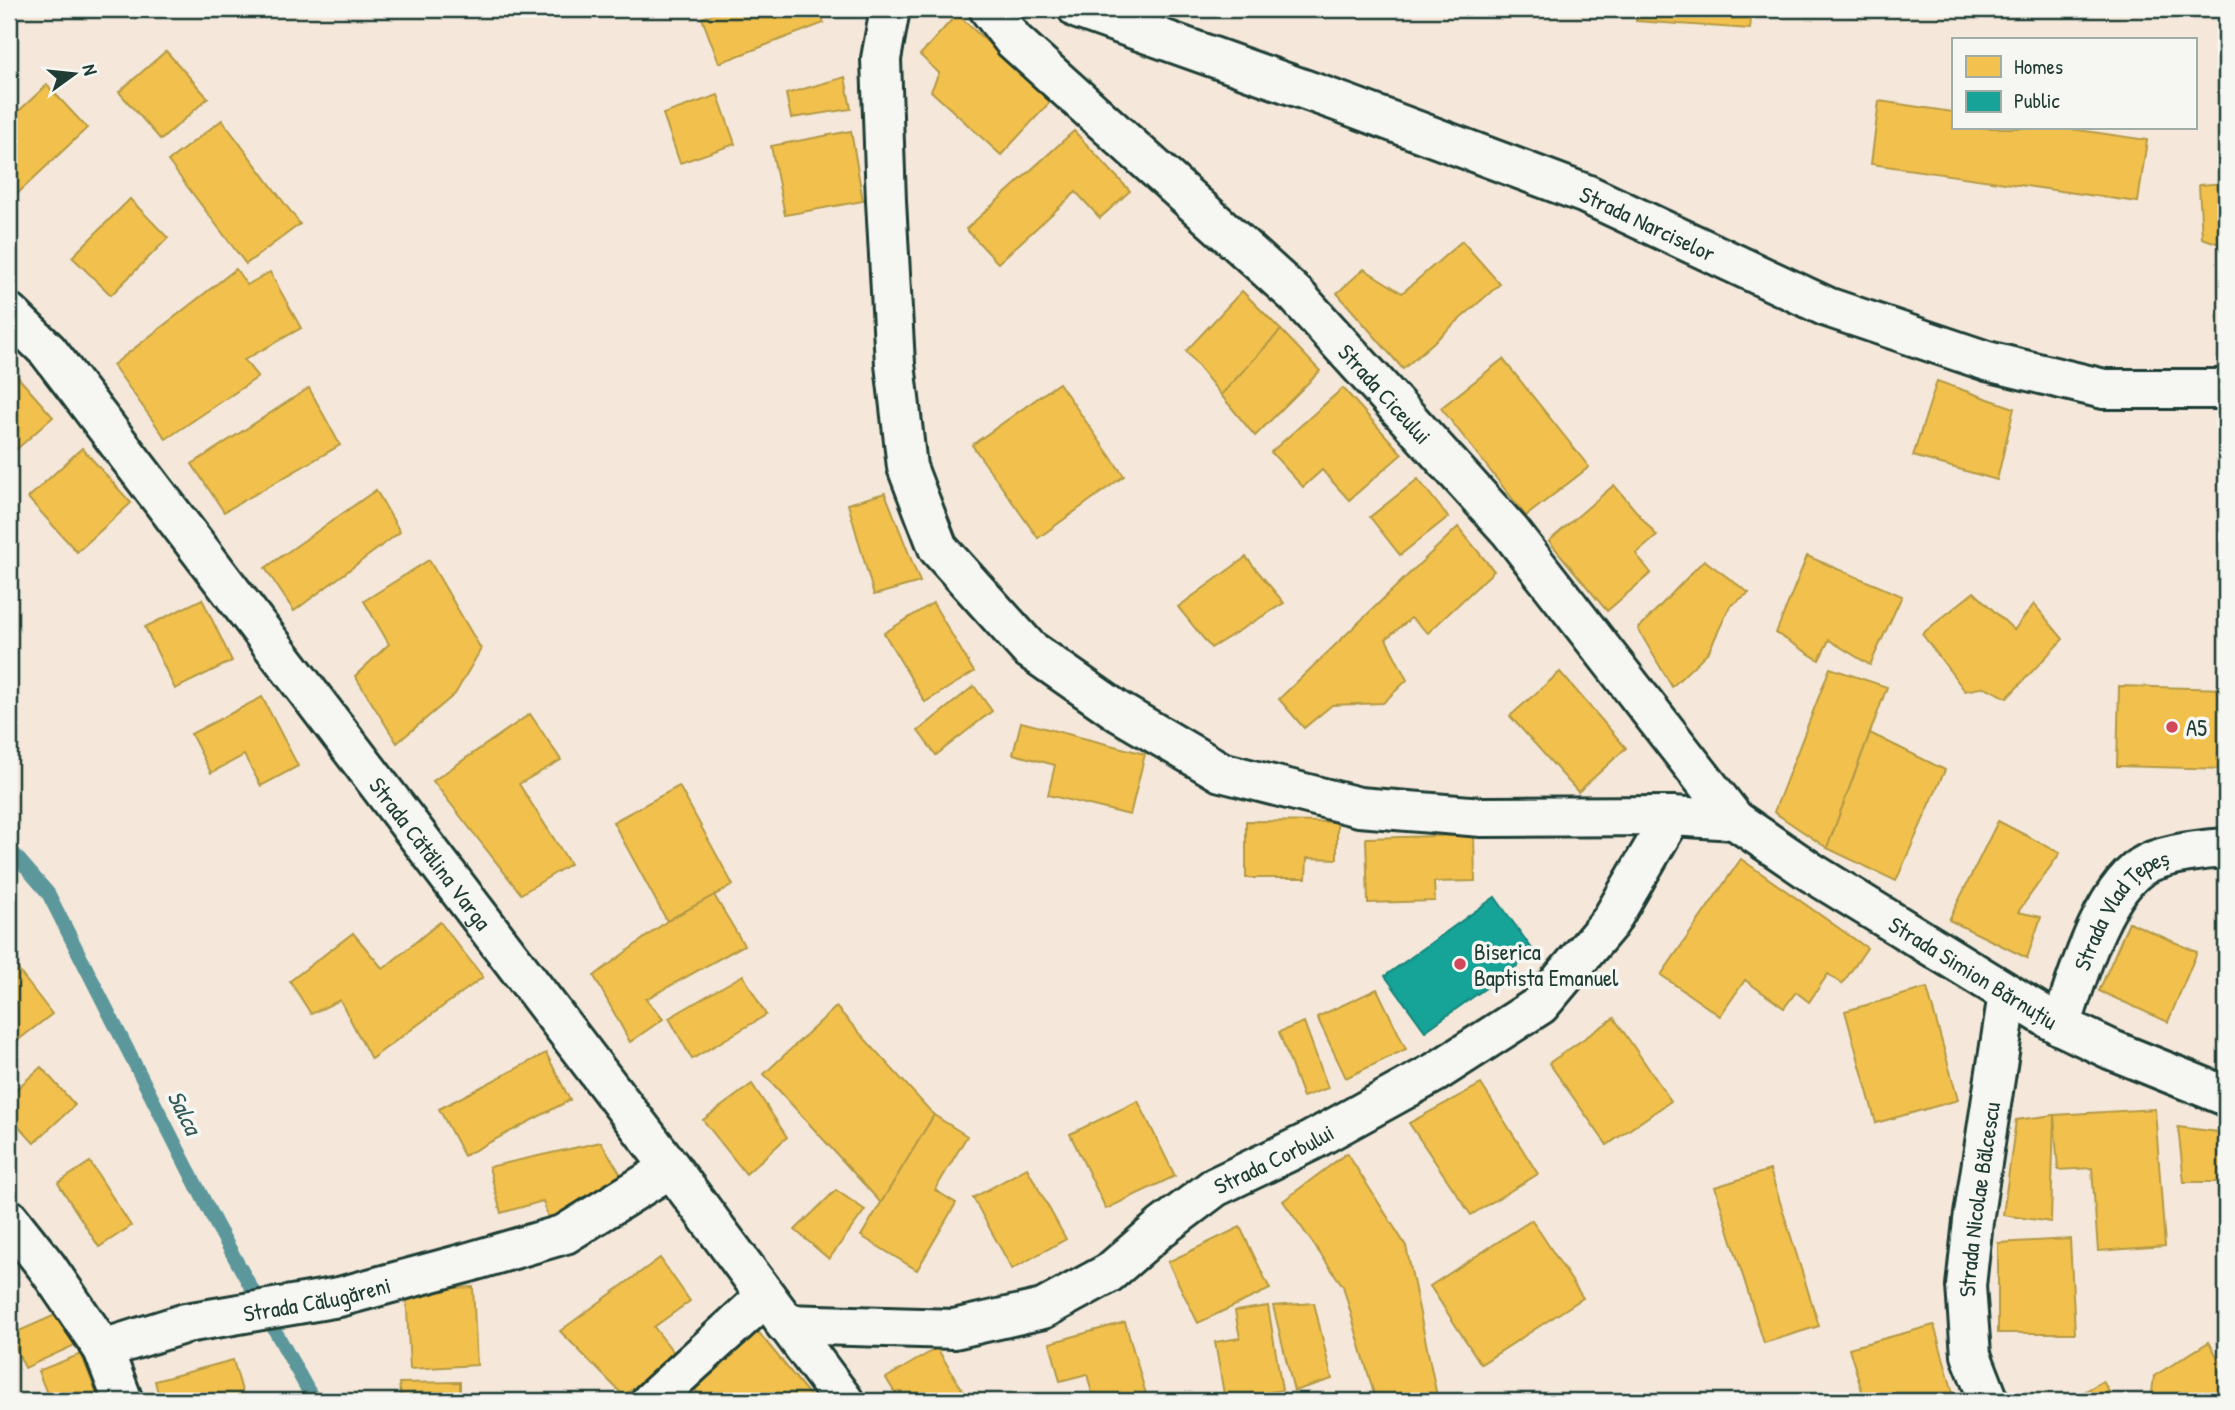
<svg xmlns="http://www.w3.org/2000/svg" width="2235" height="1410" font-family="'Patrick Hand',sans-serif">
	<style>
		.homes { fill: #f2c14e; stroke: #b39946; stroke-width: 2 }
		.public { fill: #17a398; stroke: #19847a; stroke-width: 2 }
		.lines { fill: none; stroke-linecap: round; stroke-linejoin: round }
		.stream { stroke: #5c979c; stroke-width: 14 }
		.street-casing { stroke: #1f3d34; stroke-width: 44 }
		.secondary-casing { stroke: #1f3d34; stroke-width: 44 }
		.street { stroke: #f6f6f2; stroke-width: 38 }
		.secondary { stroke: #f6f6f2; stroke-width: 38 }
		.poi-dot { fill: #d1495b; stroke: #f6f6f2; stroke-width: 2.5 }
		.labels { text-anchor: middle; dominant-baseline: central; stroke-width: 7; stroke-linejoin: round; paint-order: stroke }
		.street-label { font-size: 23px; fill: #1f3d34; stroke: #f6f6f2 }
		.poi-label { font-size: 23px; fill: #1f3d34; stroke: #f6f6f2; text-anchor: start }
		.water-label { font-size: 24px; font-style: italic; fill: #335b57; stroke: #f6f6f2 }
	</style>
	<rect width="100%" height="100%" fill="#f5e8da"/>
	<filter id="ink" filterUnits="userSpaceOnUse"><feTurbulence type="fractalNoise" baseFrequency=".0143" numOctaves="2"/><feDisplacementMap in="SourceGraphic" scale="14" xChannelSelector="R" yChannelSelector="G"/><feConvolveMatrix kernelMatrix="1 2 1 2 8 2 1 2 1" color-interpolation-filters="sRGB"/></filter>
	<g filter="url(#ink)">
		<!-- homes -->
		<g class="homes">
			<polygon points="727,9 819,9 824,23 719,63 702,18"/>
			<polygon points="1637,9 1752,9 1750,29 1636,21"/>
			<polygon points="957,14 1051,101 1001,155 931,91 939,73 920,55"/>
			<polygon points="166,51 208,98 161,140 119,92"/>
			<polygon points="845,77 851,109 791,118 786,94"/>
			<polygon points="47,85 87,128 16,195 9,187 9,120"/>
			<polygon points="718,95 735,144 680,163 663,114"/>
			<polygon points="1879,101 1953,112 1953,128 2065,128 2147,140 2138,202 1871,164"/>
			<polygon points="222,120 300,224 246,264 168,161"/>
			<polygon points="851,131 863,201 785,215 771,146"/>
			<polygon points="1074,131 1130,191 1100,218 1076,192 998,263 966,229"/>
			<polygon points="2226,183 2226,246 2202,238 2199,185"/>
			<polygon points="130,199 168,238 111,295 72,257"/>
			<polygon points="1462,241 1500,284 1403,369 1337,293 1364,269 1402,293"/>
			<polygon points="236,269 247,285 270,272 301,328 244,360 258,377 166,439 113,365"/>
			<polygon points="1242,291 1281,330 1221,395 1186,351"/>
			<polygon points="1281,330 1320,371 1255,436 1221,395"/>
			<polygon points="1503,359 1589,467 1526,516 1441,408"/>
			<polygon points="9,367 53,417 9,456"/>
			<polygon points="1937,381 2014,408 1997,480 1913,456"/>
			<polygon points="1059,383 1124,476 1038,538 972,445"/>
			<polygon points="309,388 340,445 224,512 192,464"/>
			<polygon points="1343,388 1402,454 1349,500 1322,470 1303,487 1271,452"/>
			<polygon points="82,448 131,503 77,552 28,498"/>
			<polygon points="1418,479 1448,517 1400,555 1370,517"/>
			<polygon points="1614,485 1657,536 1636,554 1651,573 1607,611 1549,541"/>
			<polygon points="376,490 400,532 294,611 265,568"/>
			<polygon points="885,493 920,582 874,595 848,504"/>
			<polygon points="1458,527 1494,571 1428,633 1411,618 1386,639 1407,680 1383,703 1332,705 1304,728 1279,699"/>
			<polygon points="1807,556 1902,596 1870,665 1829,640 1819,660 1776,633"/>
			<polygon points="1246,557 1284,603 1211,648 1178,607"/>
			<polygon points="429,560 481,649 455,694 397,743 355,676 389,644 364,601"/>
			<polygon points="1704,560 1749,593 1730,606 1709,651 1672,687 1638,629"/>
			<polygon points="1974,592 2014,630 2034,604 2063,639 2007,698 1985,687 1965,691 1922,634"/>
			<polygon points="202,599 232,661 175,689 145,627"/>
			<polygon points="933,603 974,672 925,702 884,633"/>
			<polygon points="1830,668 1887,687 1827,848 1774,812"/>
			<polygon points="1560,672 1626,748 1578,792 1510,716"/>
			<polygon points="974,686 992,711 936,755 918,731"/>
			<polygon points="2119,686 2226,689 2226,769 2117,766"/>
			<polygon points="262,697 298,766 261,786 244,755 211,773 191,734"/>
			<polygon points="530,714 561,760 519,784 570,864 521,894 433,781"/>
			<polygon points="1021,722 1145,754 1130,815 1048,795 1055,765 1013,754"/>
			<polygon points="1870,733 1945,770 1896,881 1827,848"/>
			<polygon points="679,786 733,885 667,921 613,822"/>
			<polygon points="1246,821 1337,822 1337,859 1307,858 1306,878 1246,878"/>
			<polygon points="1998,821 2060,853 2018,912 2041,917 2027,958 1949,920"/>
			<polygon points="1474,835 1475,881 1434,882 1435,901 1368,903 1366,838"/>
			<polygon points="1741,859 1867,948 1842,984 1828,974 1809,1002 1796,992 1784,1008 1745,980 1720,1016 1661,975"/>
			<polygon points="714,895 744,945 646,999 663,1019 630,1042 594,976 667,921"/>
			<polygon points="440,922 483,977 371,1059 340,1000 311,1014 290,981 353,933 383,969"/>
			<polygon points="2129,922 2197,952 2168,1022 2099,991"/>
			<polygon points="12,962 52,1014 9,1047 9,964"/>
			<polygon points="743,975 766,1015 692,1059 669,1018"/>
			<polygon points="1927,988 1958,1100 1876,1123 1845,1011"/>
			<polygon points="1377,989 1406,1049 1346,1078 1317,1017"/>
			<polygon points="836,1007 934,1115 881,1203 764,1074"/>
			<polygon points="1614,1018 1671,1101 1607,1145 1549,1063"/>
			<polygon points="1304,1022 1328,1088 1303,1097 1279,1032"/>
			<polygon points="546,1053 570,1100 464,1156 439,1109"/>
			<polygon points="41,1067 75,1105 34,1143 9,1116 9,1096"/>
			<polygon points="752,1084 787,1137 746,1174 703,1120"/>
			<polygon points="1481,1084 1538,1174 1471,1215 1409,1123"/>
			<polygon points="1138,1101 1175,1176 1106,1209 1070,1134"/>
			<polygon points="2155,1109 2165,1246 2098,1251 2092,1168 2058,1170 2054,1115"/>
			<polygon points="934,1115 967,1136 935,1190 956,1203 917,1270 861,1236"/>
			<polygon points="2054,1115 2051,1222 2003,1215 2016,1120"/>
			<polygon points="2178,1127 2226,1133 2226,1182 2184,1182"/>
			<polygon points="601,1142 628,1186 549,1221 543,1201 501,1213 489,1167"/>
			<polygon points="1347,1153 1406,1246 1438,1401 1376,1401 1343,1286 1283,1201"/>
			<polygon points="90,1162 131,1226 99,1247 58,1183"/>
			<polygon points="1027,1168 1066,1239 1012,1269 973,1198"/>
			<polygon points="1770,1170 1819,1326 1764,1343 1715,1187"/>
			<polygon points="836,1190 865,1210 829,1259 795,1230"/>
			<polygon points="1532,1220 1583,1298 1481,1364 1430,1286"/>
			<polygon points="1240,1227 1270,1289 1198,1323 1168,1262"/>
			<polygon points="2070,1239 2075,1333 1998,1333 1998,1243"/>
			<polygon points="660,1258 690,1301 654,1327 675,1354 624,1396 560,1331"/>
			<polygon points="473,1287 477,1365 410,1369 406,1291"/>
			<polygon points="1314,1303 1332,1379 1294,1391 1273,1306"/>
			<polygon points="1268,1306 1282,1390 1225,1400 1215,1342 1240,1338 1235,1311"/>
			<polygon points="62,1312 77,1344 25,1368 10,1335"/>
			<polygon points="1125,1322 1148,1401 1094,1401 1087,1374 1060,1381 1050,1343"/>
			<polygon points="1934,1325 1953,1393 1922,1401 1865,1401 1849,1348"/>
			<polygon points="755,1328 812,1398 809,1401 704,1401 695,1390"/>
			<polygon points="2209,1342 2226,1372 2226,1401 2151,1401 2154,1376"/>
			<polygon points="937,1348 969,1401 900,1401 886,1378"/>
			<polygon points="81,1354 100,1401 50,1401 38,1371"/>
			<polygon points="233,1360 245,1401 160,1401 155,1381"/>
			<polygon points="2103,1381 2114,1401 2069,1401"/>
			<polygon points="460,1382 460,1401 401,1401 399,1383"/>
		</g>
		<!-- public -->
		<polygon class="public" points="1495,897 1535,953 1425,1031 1385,976"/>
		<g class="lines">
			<!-- stream -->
			<polyline class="stream" points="9,848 48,893 216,1224 314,1401"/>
			<!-- street casing -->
			<g class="street-casing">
				<g id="street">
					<polyline points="890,9 881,59 886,201 895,364 907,467 938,548 1029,649 1119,712 1221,772 1359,807 1482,817 1672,816 1735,820"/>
					<path id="s1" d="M 989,9 L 1014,41 L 1296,295 L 1510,531 L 1735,820 L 1811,872 L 2061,1026 L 2112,1050 L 2226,1096"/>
					<path id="s2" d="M 1078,9 L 1348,105 L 1586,194 L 1827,307 L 1987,361 L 2104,389 L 2226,389"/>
					<path id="s3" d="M 2061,1026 C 2076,981 2103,885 2148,863 C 2167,854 2204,849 2226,848"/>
					<polyline points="9,1219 47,1267 103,1349 123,1401"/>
					<path id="s4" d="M 785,1324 L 954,1329 L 1043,1309 L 1109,1273 L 1162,1227 L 1215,1187 L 1309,1142 L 1436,1072 L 1540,1005 L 1610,922 L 1672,816"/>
					<path id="s5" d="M 103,1349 L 186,1323 L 339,1297 L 466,1263 L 565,1234 L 671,1168"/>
					<polyline points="651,1401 765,1297"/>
					<path id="s6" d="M 1989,1401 L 1971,1355 L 1966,1286 L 1973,1221 L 2008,994"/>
				</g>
			</g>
			<!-- secondary casing -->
			<g class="secondary-casing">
				<g id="secondary">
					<path id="s7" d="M 9,313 L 48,351 L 671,1168 L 844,1401"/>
				</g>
			</g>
			<!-- street -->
			<use href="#street" class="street"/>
			<!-- secondary -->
			<use href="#secondary" class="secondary"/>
		</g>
	</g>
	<!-- markers -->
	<g class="poi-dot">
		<circle cx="2172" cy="727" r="7"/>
		<circle cx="1460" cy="964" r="7"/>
	</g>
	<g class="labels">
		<!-- street labels -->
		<g class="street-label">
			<text stroke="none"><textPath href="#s2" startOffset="609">Strada Narciselor</textPath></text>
			<text stroke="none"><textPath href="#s1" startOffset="553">Strada Ciceului</textPath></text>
			<text stroke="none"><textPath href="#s7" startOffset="686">Strada Cătălina Varga</textPath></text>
			<text stroke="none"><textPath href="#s3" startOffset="135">Strada Vlad Țepeș</textPath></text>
			<text stroke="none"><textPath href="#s1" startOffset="1388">Strada Simion Bărnuțiu</textPath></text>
			<text stroke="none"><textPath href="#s4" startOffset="537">Strada Corbului</textPath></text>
			<text stroke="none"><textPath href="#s6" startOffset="206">Strada Nicolae Bălcescu</textPath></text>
			<text stroke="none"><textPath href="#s5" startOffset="220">Strada Călugăreni</textPath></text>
		</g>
		<!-- poi labels -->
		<g class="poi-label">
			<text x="2186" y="727">A5</text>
			<text x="1474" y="951">Biserica<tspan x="1474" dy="26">Baptista Emanuel</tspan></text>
		</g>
		<!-- water labels -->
		<g class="water-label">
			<text transform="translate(185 1112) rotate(63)">Salca</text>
		</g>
	</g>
	<!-- margin -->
	<rect width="2235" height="1410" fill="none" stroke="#f6f6f2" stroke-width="35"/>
	<rect x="18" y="18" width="2200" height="1375" fill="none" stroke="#1f3d34" stroke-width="2.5" filter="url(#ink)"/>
	<!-- legend -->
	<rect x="1952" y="38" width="245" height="91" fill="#f6f6f2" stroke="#a0aca6" stroke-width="2"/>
	<rect x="1966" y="56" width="35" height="21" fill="#f2c14e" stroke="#a0aca6" stroke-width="2"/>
	<text x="2014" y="74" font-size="21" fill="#1f3d34">Homes</text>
	<rect x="1966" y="91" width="35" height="21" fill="#17a398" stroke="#a0aca6" stroke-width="2"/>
	<text x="2014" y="108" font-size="21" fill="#1f3d34">Public</text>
	<!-- north arrow -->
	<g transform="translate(74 74) rotate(75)" stroke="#f6f6f2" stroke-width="5" paint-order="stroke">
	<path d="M0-5L12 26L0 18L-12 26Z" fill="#1f3d34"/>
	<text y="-10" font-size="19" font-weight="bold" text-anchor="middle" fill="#1f3d34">N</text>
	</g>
</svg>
